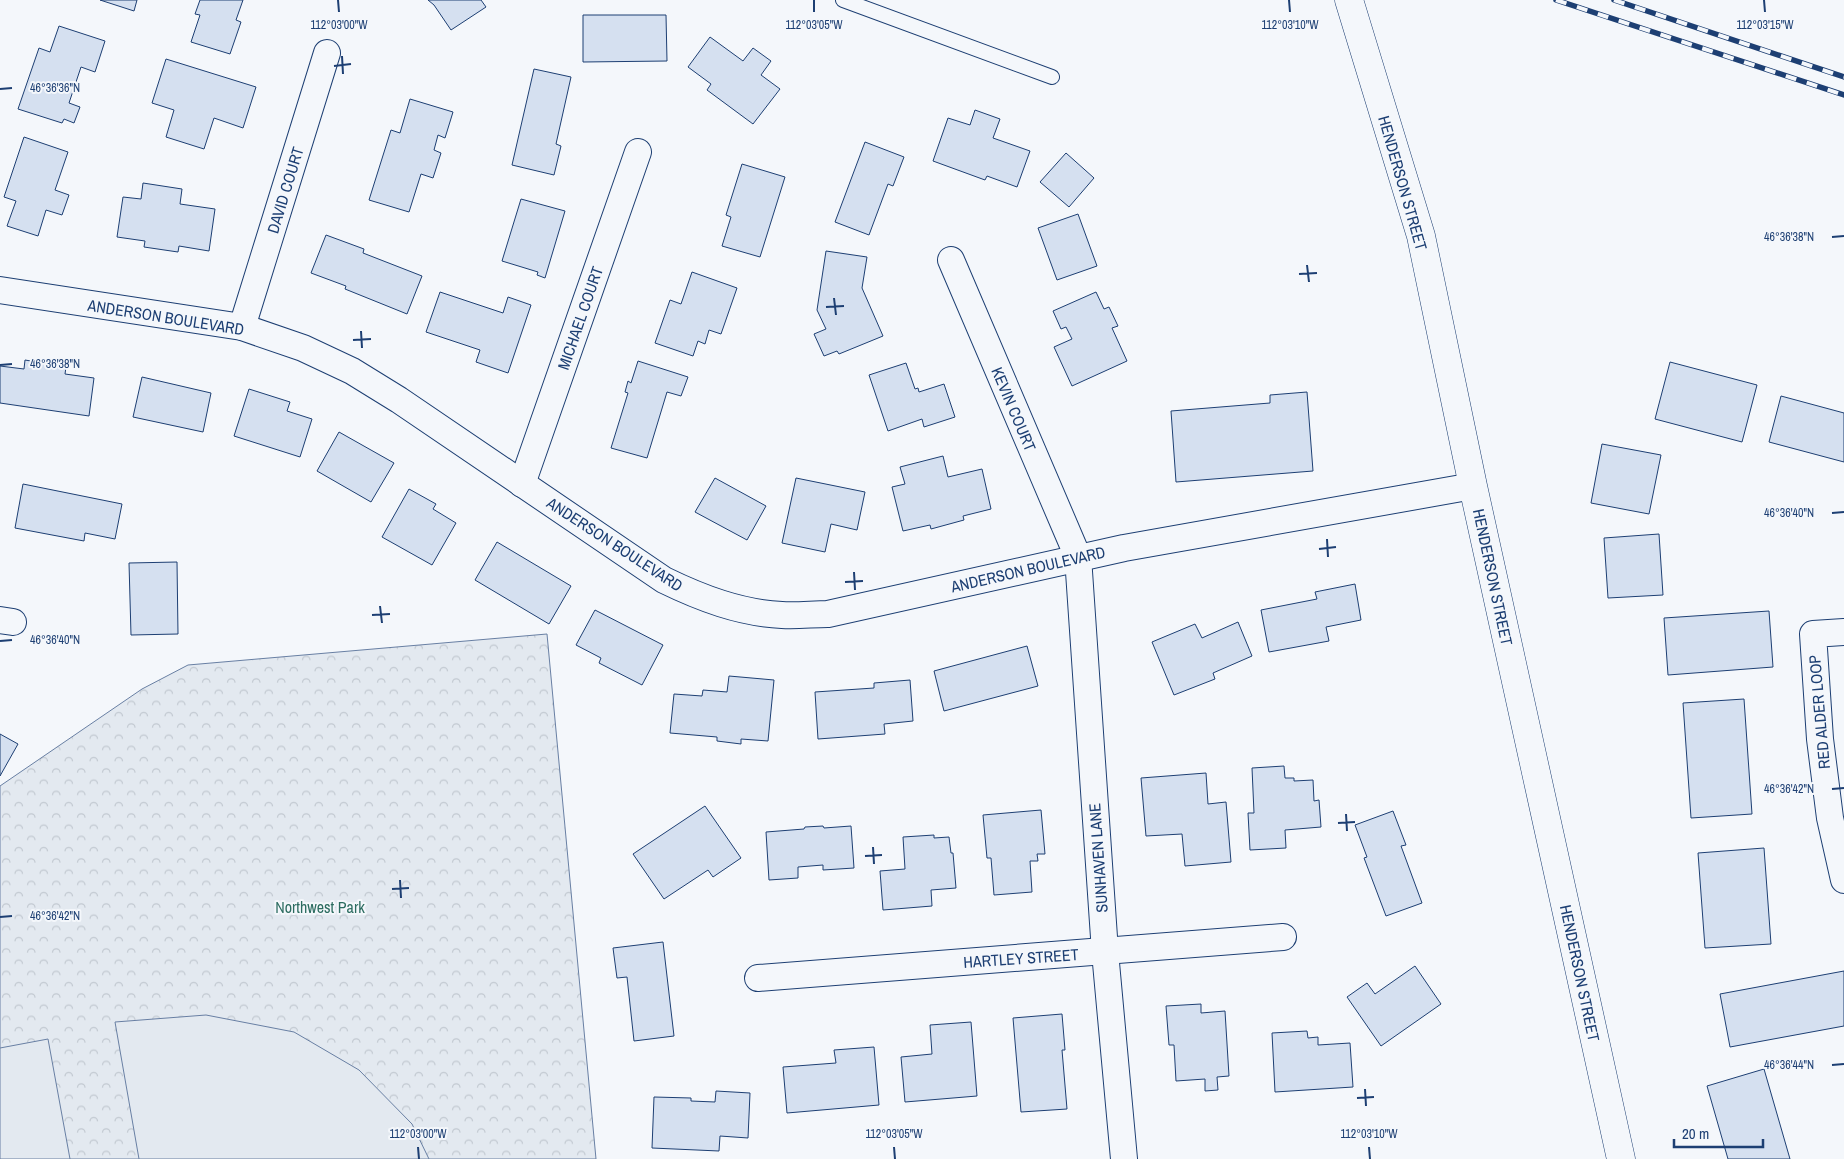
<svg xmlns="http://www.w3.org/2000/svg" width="1844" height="1159" font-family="'Archivo Narrow',sans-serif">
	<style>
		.park { fill: url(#park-crowns); stroke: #687fa3 }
		.garden { fill: #e3e9f0; stroke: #687fa3 }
		.building { fill: #d5e0f0; stroke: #1d3f73 }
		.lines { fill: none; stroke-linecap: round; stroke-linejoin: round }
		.lane-casing { stroke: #1d3f73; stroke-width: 16 }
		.street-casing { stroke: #1d3f73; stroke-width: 28 }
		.secondary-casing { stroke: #1d3f73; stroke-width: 29 }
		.lane { stroke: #f4f7fb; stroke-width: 14 }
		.street { stroke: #f4f7fb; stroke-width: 26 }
		.secondary { stroke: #f4f7fb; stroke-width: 28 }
		.rail-casing { stroke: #1d3f73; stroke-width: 5.5 }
		.rail { stroke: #f4f7fb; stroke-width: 4; stroke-dasharray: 11; stroke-linecap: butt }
		.ticks { fill: none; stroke: #1d3f73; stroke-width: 2 }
		.labels { text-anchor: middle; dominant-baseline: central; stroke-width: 4; stroke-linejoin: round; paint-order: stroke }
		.street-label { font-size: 16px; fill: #1d3f73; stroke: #f4f7fb }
		.park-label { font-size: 16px; fill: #2c6c60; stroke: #f4f7fb }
		.ticks-label { font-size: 12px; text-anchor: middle; fill: #1d3f73; stroke: #f4f7fb; stroke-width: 4; stroke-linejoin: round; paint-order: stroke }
	</style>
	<defs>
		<pattern id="park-crowns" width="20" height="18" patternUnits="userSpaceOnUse" patternTransform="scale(1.25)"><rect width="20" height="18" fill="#e3e9f0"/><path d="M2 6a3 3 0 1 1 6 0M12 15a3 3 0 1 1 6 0" fill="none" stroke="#c2c9d1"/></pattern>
	</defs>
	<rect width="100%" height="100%" fill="#f4f7fb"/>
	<!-- park -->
	<polygon class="park" points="547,634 596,1159 0,1159 0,786 142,689 188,665"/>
	<!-- garden -->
	<g class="garden">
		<polygon points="206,1015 294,1032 359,1070 412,1124 429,1159 139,1159 115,1022"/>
		<polygon points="48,1039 70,1159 0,1159 0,1048"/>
	</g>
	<!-- building -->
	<g class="building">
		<polygon points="100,0 137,0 134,11"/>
		<polygon points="200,0 243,0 236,20 241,22 230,54 191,42 200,15 195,14"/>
		<polygon points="428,0 481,0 486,7 451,30 434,5"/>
		<polygon points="583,15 666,15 667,61 583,62"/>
		<polygon points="59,26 105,41 95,72 81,67 69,103 80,107 74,123 64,119 62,123 18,109 39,48 50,52"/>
		<polygon points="710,37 743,61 753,48 771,61 761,75 780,89 753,124 707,90 711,84 688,67"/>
		<polygon points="166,59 256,87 243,128 214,118 204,149 166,137 174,110 152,103"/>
		<polygon points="534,69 571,77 556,144 561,146 554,175 512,165"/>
		<polygon points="410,99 453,112 445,138 438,135 434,150 441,153 433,178 421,174 409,212 369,200 391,130 400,133"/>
		<polygon points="975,110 1000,119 993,138 1030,151 1017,187 987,176 985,180 933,161 948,118 970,125"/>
		<polygon points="24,137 68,152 55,190 69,195 62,215 46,210 38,236 7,226 16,201 4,197"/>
		<polygon points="865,142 904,157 893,186 888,184 869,235 835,222"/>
		<polygon points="1066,153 1094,178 1069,207 1040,182"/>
		<polygon points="742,164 785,177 760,257 722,246 731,217 726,215"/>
		<polygon points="143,183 182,189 180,204 215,209 209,251 179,246 178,252 144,247 145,241 117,237 123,197 141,199"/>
		<polygon points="521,199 565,211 545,278 537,275 538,272 502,261"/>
		<polygon points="1078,214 1097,266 1057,280 1038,228"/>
		<polygon points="326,235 364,249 363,253 422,276 407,314 345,289 346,286 311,273"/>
		<polygon points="826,251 867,257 862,288 883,336 839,354 837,351 824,356 814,334 826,329 817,310"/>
		<polygon points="692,272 737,288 721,334 709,330 705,344 698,341 693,356 655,343 670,300 681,304"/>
		<polygon points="440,292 503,313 508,297 531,305 508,373 476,362 480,350 426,332"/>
		<polygon points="1096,292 1104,309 1109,307 1118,326 1112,328 1127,361 1072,386 1054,347 1072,339 1066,327 1061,329 1053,311"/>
		<polygon points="25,360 66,367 65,374 94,378 89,416 0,403 0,366 24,369"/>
		<polygon points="638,361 688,377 681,396 667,392 647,458 611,448 628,393 625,392 628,381 631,383"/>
		<polygon points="1670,362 1757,385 1742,442 1655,419"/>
		<polygon points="906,363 915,389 918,388 919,392 944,384 955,417 924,427 922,419 888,431 869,375"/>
		<polygon points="142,377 211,393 203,432 133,417"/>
		<polygon points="249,389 290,402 287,411 312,419 300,457 234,436"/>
		<polygon points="1307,392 1313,471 1176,482 1171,411 1270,403 1270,395"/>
		<polygon points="1781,396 1844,413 1844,462 1769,442"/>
		<polygon points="339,432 394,463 371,502 317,471"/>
		<polygon points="1602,444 1661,455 1649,514 1591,503"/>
		<polygon points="943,456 948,477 982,469 991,509 963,516 964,520 931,529 930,525 903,531 892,487 905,484 900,467"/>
		<polygon points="715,478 766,506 747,540 695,512"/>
		<polygon points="796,478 865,492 857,530 831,524 825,552 782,543"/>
		<polygon points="23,484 122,504 115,539 85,533 84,541 15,528"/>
		<polygon points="409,489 436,504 433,509 456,523 432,565 382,537"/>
		<polygon points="1659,534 1663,595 1608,598 1604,538"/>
		<polygon points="497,542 571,586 549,624 475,580"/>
		<polygon points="177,562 178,634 131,635 129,563"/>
		<polygon points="1355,584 1361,620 1326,627 1329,641 1269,652 1261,610 1317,599 1315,592"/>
		<polygon points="595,610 663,645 642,685 599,663 601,658 576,645"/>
		<polygon points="1769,611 1773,667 1668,675 1664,618"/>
		<polygon points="1238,622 1252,656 1213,673 1215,679 1174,695 1152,642 1195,624 1202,638"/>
		<polygon points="1027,646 1038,686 944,711 934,671"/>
		<polygon points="729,676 774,680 768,741 741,739 741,744 717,741 717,737 670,733 674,694 702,696 703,690 727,692"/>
		<polygon points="910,680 913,721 884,724 885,734 818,739 815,692 874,688 874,683"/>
		<polygon points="1744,699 1752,814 1691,818 1683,703"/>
		<polygon points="0,734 18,744 0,776"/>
		<polygon points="1284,766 1285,778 1294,778 1294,781 1313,780 1314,801 1319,800 1321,827 1285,830 1286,848 1250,850 1248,813 1254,813 1252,768"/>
		<polygon points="1206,773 1208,804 1226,802 1231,862 1185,866 1182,834 1146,836 1141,778"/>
		<polygon points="705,806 741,858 713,877 708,870 664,899 633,854"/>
		<polygon points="1041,810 1045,854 1037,854 1038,861 1030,861 1032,892 994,895 991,858 987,858 983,815"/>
		<polygon points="1393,811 1406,845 1401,846 1422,903 1386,916 1364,858 1367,857 1355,825"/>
		<polygon points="823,826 824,828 851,826 854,868 823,870 823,865 798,867 798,878 769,880 766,832 804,829 805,827"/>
		<polygon points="934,835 934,838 949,837 951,853 953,853 956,888 931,890 932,906 883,910 880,871 905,869 903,837"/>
		<polygon points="1764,848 1771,944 1705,948 1698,853"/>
		<polygon points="663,942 674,1036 634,1041 627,977 617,978 613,948"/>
		<polygon points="1415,966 1441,1004 1381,1046 1347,997 1367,983 1375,994"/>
		<polygon points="1844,971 1844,1026 1730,1047 1720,994"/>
		<polygon points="1201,1004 1201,1013 1225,1011 1229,1076 1217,1077 1218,1090 1205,1091 1205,1079 1176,1081 1174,1045 1169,1045 1166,1006"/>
		<polygon points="1062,1014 1065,1050 1062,1050 1067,1109 1021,1112 1013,1018"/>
		<polygon points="971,1022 977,1096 905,1102 901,1057 932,1054 930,1025"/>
		<polygon points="1307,1031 1308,1038 1318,1037 1318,1045 1350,1043 1353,1087 1275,1092 1272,1033"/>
		<polygon points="874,1047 879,1105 787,1113 783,1067 836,1063 834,1050"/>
		<polygon points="1764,1069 1790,1159 1728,1159 1707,1086"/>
		<polygon points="716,1091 750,1093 748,1138 720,1136 719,1151 652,1148 654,1097 691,1098 691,1101 715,1102"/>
	</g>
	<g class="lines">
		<!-- lane casing -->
		<g class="lane-casing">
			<polyline id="lane" points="843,0 1052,77"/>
		</g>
		<!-- street casing -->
		<g class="street-casing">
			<g id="street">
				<polyline points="951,260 1078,557 1105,952 1124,1159"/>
				<path d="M 0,290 L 242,327 L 303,348 L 352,371 L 399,400 L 664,580 C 701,598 740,613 782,615 C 797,616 813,614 828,614 L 1124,548 L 1473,486"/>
				<polyline points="242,327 327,53"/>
				<polyline points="522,484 638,152"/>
				<polyline points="0,620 13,622"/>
				<polyline points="1844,632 1813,634 1820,739 1830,818 1844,880"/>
				<polyline points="758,978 1283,937"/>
			</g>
		</g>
		<!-- secondary casing -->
		<g class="secondary-casing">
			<polyline id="secondary" points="1349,0 1421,236 1473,486 1621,1159"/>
		</g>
		<!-- lane -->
		<use href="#lane" class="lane"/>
		<!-- street -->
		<use href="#street" class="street"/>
		<!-- secondary -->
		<use href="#secondary" class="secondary"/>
		<!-- rail casing -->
		<g class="rail-casing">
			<g id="rail">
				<polyline points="1556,0 1844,95"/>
				<polyline points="1614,0 1844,77"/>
			</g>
		</g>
		<!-- rail -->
		<use href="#rail" class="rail"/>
	</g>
	<!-- ticks -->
	<path class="ticks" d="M 338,0 L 339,12M 814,0 L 814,12M 1289,0 L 1290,12M 1764,0 L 1765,12M 342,56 L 343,74M 334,66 L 351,64M 0,89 L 12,88M 1832,237 L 1844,236M 1307,265 L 1309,282M 1299,274 L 1317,273M 834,298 L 836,315M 826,307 L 844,306M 361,331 L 362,348M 353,340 L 371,339M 0,365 L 12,364M 1832,513 L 1844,512M 1327,539 L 1328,557M 1319,549 L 1336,547M 854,572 L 855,590M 845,582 L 863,581M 380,606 L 382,623M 372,615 L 390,614M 0,641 L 12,640M 1832,789 L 1844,788M 1346,814 L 1347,831M 1338,823 L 1355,822M 873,847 L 874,864M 865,856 L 882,855M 400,880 L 401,898M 392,889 L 409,888M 0,917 L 12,916M 1832,1065 L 1844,1064M 1365,1089 L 1366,1106M 1357,1098 L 1374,1097M 418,1147 L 419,1159M 894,1147 L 895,1159M 1369,1147 L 1370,1159"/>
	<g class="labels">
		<!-- street labels -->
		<g class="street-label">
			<text transform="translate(1403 183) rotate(74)">HENDERSON STREET</text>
			<text transform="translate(285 190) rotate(-73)">DAVID COURT</text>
			<text transform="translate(166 317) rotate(9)">ANDERSON BOULEVARD</text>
			<text transform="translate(580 318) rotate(-71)">MICHAEL COURT</text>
			<text transform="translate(1014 409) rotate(67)">KEVIN COURT</text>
			<text transform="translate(615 544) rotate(33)">ANDERSON BOULEVARD</text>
			<text transform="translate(1028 569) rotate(-13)">ANDERSON BOULEVARD</text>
			<text transform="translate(1493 577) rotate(78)">HENDERSON STREET</text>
			<text transform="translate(1819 712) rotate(-95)">RED ALDER LOOP</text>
			<text transform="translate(1098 858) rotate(-94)">SUNHAVEN LANE</text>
			<text transform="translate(1021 958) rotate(-4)">HARTLEY STREET</text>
			<text transform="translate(1580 973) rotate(78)">HENDERSON STREET</text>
		</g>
		<!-- park labels -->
		<g class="park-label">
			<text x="320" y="907">Northwest Park</text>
		</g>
	</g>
	<g class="ticks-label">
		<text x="339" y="29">112°03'00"W</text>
		<text x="814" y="29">112°03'05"W</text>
		<text x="1290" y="29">112°03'10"W</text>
		<text x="1765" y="29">112°03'15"W</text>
		<text x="55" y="92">46°36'36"N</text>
		<text x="1789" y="241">46°36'38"N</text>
		<text x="55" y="368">46°36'38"N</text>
		<text x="1789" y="517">46°36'40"N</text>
		<text x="55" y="644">46°36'40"N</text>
		<text x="1789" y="793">46°36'42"N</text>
		<text x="55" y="920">46°36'42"N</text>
		<text x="1789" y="1069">46°36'44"N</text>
		<text x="418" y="1138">112°03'00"W</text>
		<text x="894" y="1138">112°03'05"W</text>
		<text x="1369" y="1138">112°03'10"W</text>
	</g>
	<!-- scale -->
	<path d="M1674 1139v8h89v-8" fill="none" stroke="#1d3f73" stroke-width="2.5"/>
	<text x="1682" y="1139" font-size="15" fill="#1d3f73" stroke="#f4f7fb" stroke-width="4" paint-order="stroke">20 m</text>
</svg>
